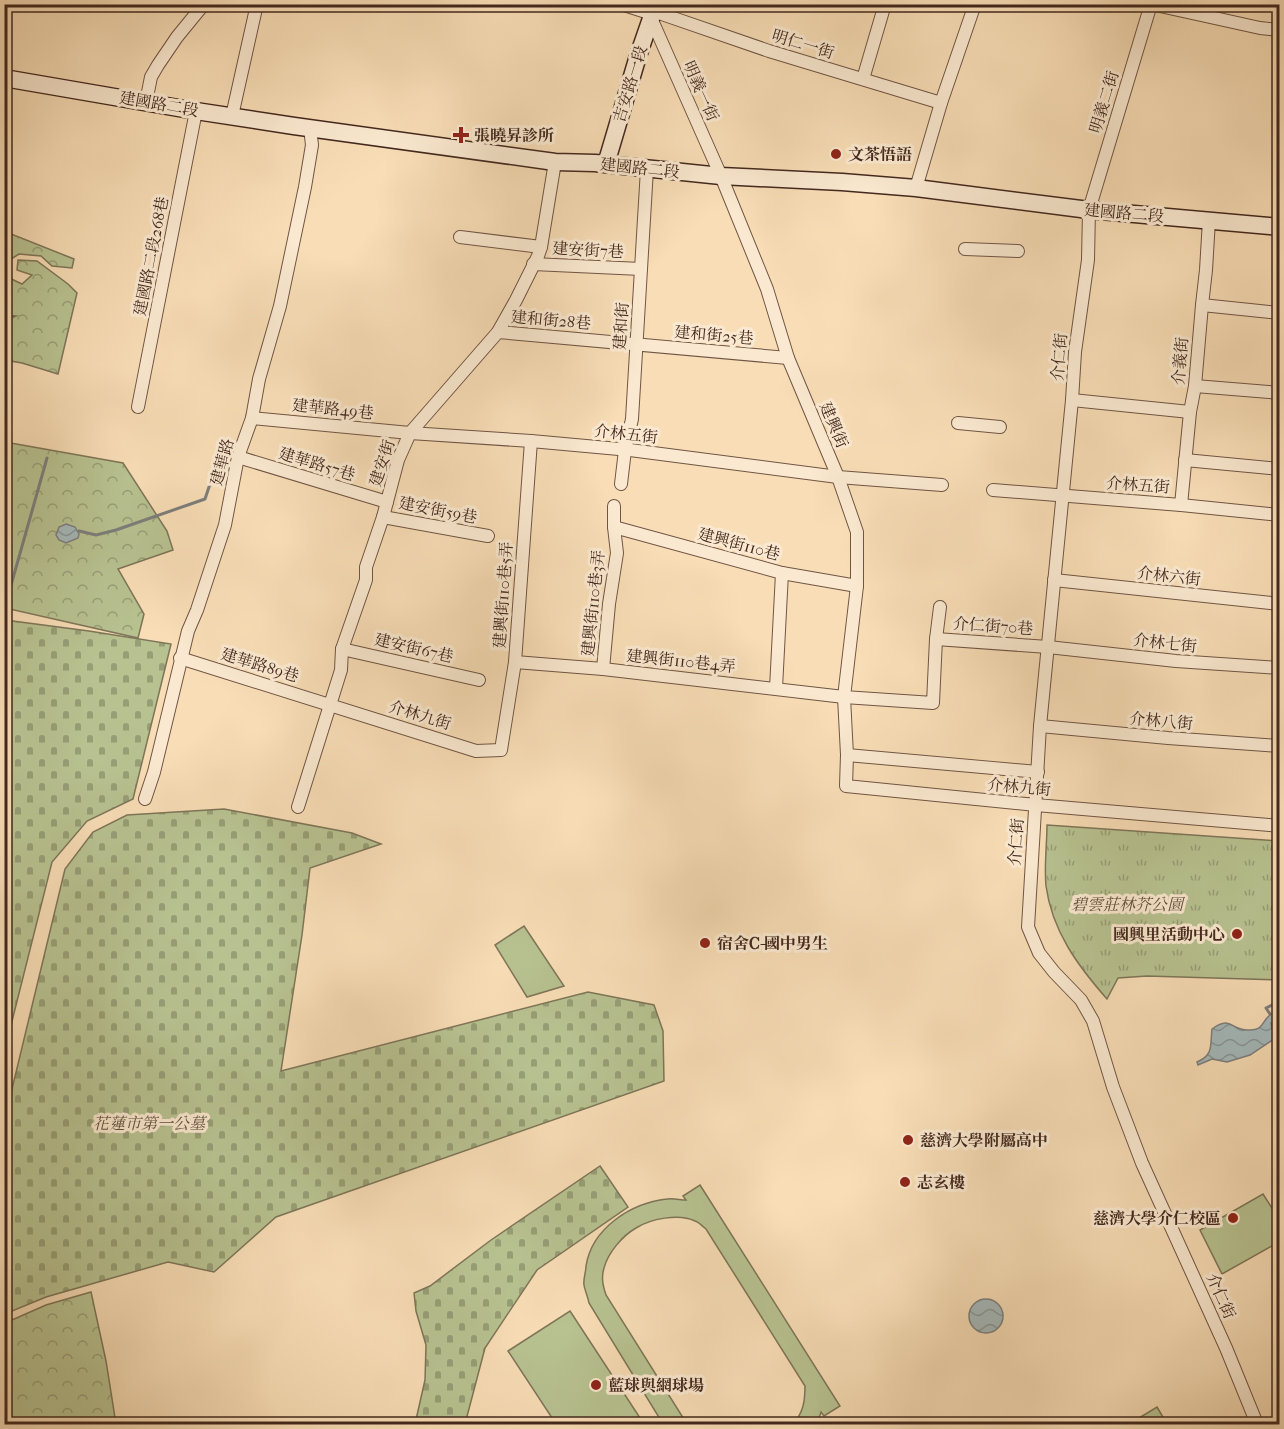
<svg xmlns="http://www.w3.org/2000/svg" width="1284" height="1429" font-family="'IM FELL French Canon','Noto Serif TC',serif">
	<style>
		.grass { fill: #b8c291; stroke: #7e7558; stroke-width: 1.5 }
		.forest { fill: url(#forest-crowns); stroke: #7e7558; stroke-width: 1.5 }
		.cemetery { fill: url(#cemetery-stones); stroke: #7e7558; stroke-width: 1.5 }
		.park { fill: url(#park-tufts); stroke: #7e7558; stroke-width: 1.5 }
		.water { fill: url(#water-waves); stroke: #7d7e7c; stroke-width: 1.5 }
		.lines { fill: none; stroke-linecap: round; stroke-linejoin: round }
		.stream { stroke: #7d7e7c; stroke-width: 3 }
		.street-casing { stroke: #705544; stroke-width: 14 }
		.secondary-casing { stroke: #43281e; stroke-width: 19 }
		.street { stroke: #fae9d0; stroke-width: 12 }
		.secondary { stroke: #fae9d0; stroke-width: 16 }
		.poi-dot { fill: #8f2418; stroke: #fae9d0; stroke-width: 2 }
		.labels { text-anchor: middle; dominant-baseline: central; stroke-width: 6; stroke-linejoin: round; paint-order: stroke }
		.street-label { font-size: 16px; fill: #43281e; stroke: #fae9d0 }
		.poi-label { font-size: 16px; font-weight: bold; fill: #43281e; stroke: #fae9d0; text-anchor: start }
		.park-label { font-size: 16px; font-style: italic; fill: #604e3b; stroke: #fae9d0 }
	</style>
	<defs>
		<pattern id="forest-crowns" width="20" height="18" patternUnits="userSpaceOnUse" patternTransform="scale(1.5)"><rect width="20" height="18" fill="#b8c291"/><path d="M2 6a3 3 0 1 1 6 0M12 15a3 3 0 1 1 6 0" fill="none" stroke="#979e76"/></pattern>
		<pattern id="cemetery-stones" width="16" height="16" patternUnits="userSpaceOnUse" patternTransform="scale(1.5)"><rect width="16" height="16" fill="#b8c291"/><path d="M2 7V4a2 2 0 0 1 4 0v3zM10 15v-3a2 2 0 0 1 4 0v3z" fill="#979e76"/></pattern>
		<pattern id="park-tufts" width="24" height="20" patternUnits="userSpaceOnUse" patternTransform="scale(1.5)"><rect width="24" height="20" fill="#b8c291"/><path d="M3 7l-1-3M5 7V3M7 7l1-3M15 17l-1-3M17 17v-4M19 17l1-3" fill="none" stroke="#979e76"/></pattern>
		<pattern id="water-waves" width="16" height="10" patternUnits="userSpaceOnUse" patternTransform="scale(1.5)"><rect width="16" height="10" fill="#a4b8ba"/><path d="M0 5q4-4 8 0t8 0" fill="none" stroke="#879697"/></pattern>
	</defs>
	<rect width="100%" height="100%" fill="#f8ddb6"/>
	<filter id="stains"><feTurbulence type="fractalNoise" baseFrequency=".00333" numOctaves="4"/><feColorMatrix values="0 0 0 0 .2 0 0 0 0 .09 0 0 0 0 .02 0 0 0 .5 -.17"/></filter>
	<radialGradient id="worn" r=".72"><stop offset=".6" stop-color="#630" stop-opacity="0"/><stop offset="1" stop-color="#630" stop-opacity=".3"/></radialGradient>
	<!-- grass -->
	<g class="grass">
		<polygon points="524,926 564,986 527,997 495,945"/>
		<path d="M 700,1185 L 840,1406 L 824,1416 L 821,1412 L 817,1424 L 794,1424 C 803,1411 805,1403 805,1386 L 706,1229 C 703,1227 699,1222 695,1221 C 679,1213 650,1219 636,1228 C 622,1236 608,1253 604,1268 C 601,1278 603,1286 606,1295 L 687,1424 L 663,1424 L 589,1303 C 588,1297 585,1291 584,1285 C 583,1279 586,1272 586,1266 C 592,1228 631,1203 667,1199 C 674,1198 680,1200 686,1200 L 683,1196 Z"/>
		<polygon points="1263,1194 1279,1219 1279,1242 1222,1274 1200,1230"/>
		<polygon points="570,1311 644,1424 556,1424 508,1351"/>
		<polygon points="1157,1407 1167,1424 1129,1424"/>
	</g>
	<!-- forest -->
	<g class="forest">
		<polygon points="4,218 6,232 74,259 72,268 52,266 41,256 19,254 8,261 5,261"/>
		<polygon points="18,260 37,261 68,284 77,293 58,374 22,363 5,360 5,321 16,316 5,315 5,276 22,284 32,275 17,270"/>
		<polygon points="5,442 123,463 167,531 173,550 118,569 144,614 138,638 5,608"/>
		<polygon points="91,1292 106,1361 116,1424 5,1424 5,1323 46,1305"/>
	</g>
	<!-- cemetery -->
	<g class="cemetery">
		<polygon points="5,620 89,631 171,644 133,799 87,821 52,862 5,1049"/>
		<polygon points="224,809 352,833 381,844 310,868 302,935 281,1071 588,992 654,1005 663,1031 664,1081 276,1217 214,1272 168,1262 46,1297 5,1314 5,1118 65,869 93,832 127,815"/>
		<polygon points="600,1166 628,1207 537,1270 485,1348 465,1424 415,1424 425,1380 426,1345 416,1311 414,1293 430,1286 491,1240"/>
	</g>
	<!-- park -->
	<path class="park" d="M 1047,825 L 1279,841 L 1279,980 L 1147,976 L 1118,978 L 1107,999 C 1078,966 1052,931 1046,886 C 1044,866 1047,845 1047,825 Z"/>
	<!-- water -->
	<g class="water">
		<polygon points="66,524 75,527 79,534 78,538 66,543 59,540 56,535 59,527"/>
		<path d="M 1279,1012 L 1279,1019 L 1271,1023 L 1272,1029 L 1277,1035 L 1274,1039 L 1250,1055 L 1227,1062 L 1212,1059 L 1198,1065 L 1197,1062 C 1214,1055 1210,1045 1212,1029 C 1232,1015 1230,1030 1248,1030 C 1264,1031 1261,1022 1270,1015 C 1271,1014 1277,1012 1279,1012 Z"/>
		<circle cx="986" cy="1316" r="17"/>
	</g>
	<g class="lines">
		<!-- stream -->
		<g class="stream">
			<polyline points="79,531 96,535 116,530 205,499 210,484"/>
			<polyline points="4,610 47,458"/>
			<polyline points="1270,1014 1266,1008 1272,1005 1280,1004"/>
		</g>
		<!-- street casing -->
		<g class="street-casing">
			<g id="street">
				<polyline points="621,4 646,12 653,11 769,51 941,103"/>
				<polyline points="651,18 721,176 767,289 788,358 838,477 857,532 857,586 844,697 847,755 846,786 1036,805 1280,826"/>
				<polyline points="863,79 885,4"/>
				<polyline points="146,102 151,77 158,65 177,37 204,4"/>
				<polyline points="232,116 257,4"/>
				<polyline points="916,188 941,103 975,4"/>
				<polyline points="460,237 541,247"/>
				<polyline points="965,249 1018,251"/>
				<polyline points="533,264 641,269"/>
				<polyline points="1202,305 1280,313"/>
				<polyline points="498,332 788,358"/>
				<polyline points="1195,386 1280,393"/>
				<polyline points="1072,400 1190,412"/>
				<polyline points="138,407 196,111"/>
				<polyline points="252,418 410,433 531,441 630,450 838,477 942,485"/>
				<polyline points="958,423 1000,427"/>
				<polyline points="238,457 387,502"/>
				<polyline points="1185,460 1280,469"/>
				<polyline points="621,484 625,450 632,419 647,169"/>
				<polyline points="993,490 1181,505 1280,515"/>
				<polyline points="1181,505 1190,412 1195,386 1202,305 1206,270 1209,220"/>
				<polyline points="383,517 488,536"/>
				<polyline points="614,527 782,573 857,586"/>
				<polyline points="1054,580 1280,604"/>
				<polyline points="936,639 1048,647 1176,661 1280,668"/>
				<polyline points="342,649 479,680"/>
				<polyline points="180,658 476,751 501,750 515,662 531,441"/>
				<polyline points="515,662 603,669 844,697 933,703 936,639 940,607"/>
				<polyline points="603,669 609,604 617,553 614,527 614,506"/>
				<polyline points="776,688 782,573"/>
				<polyline points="1040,726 1168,738 1280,746"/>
				<polyline points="847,755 1038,772"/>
				<polyline points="145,799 154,772 188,631 197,610 225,525 238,457 252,418 259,379 280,306 305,187 312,145 310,128"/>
				<polyline points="298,807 341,670 342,649 366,580 366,567 383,517 398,460 410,433 498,332 516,300 538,256 541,247 555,162"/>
				<polyline points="1257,1424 1226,1348 1142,1163 1113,1087 1093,1021 1081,1000 1054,972 1039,953 1028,927 1040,726 1072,400 1075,352 1088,260 1089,210 1151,4 1260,28 1280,30"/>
			</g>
		</g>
		<!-- secondary casing -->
		<g class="secondary-casing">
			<g id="secondary">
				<polyline points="4,78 196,111 294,126 555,162 595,163 721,176 842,182 916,188 1089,210 1280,227"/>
				<polyline points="606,164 638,56 656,4"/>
			</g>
		</g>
		<!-- street -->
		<use href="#street" class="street"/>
		<!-- secondary -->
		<use href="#secondary" class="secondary"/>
	</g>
	<!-- markers -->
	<g class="poi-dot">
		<path d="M458 126h6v6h6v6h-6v6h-6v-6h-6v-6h6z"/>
		<circle cx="836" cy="154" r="6"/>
		<circle cx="1237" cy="934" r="6"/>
		<circle cx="705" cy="943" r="6"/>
		<circle cx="908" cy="1140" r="6"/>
		<circle cx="905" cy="1182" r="6"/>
		<circle cx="1233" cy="1218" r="6"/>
		<circle cx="596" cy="1385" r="6"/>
	</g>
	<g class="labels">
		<!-- street labels -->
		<g class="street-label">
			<text transform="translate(803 44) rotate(17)">明仁一街</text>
			<text transform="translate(630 84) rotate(-73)">吉安路一段</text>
			<text transform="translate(701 91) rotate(66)">明義一街</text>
			<text transform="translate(1104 102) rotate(-73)">明義二街</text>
			<text transform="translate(159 104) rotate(10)">建國路二段</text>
			<text transform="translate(640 168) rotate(6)">建國路二段</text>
			<text transform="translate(1124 213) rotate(5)">建國路二段</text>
			<text transform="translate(588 250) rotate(3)">建安街7巷</text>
			<text transform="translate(151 256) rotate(-79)">建國路二段268巷</text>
			<text transform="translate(551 320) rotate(5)">建和街28巷</text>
			<text transform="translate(621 326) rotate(-86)">建和街</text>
			<text transform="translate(714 335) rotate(5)">建和街25巷</text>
			<text transform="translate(1059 357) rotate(-85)">介仁街</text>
			<text transform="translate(1180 361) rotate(-85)">介義街</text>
			<text transform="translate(333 409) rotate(6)">建華路49巷</text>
			<text transform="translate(834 425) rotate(67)">建興街</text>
			<text transform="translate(626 434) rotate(6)">介林五街</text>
			<text transform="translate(222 462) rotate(-75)">建華路</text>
			<text transform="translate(382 463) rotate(-72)">建安街</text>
			<text transform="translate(317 464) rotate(17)">建華路57巷</text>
			<text transform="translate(1138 485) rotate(4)">介林五街</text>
			<text transform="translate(438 510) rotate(11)">建安街59巷</text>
			<text transform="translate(739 544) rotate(15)">建興街110巷</text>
			<text transform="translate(1169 576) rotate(6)">介林六街</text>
			<text transform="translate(503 595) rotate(-86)">建興街110巷5弄</text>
			<text transform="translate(593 603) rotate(-84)">建興街110巷3弄</text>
			<text transform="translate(993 626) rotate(4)">介仁街70巷</text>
			<text transform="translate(1165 643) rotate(6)">介林七街</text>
			<text transform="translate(414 648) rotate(13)">建安街67巷</text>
			<text transform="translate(681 661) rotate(6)">建興街110巷4弄</text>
			<text transform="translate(260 665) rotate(17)">建華路89巷</text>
			<text transform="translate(420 715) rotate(17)">介林九街</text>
			<text transform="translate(1161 721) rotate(5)">介林八街</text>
			<text transform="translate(1019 787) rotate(5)">介林九街</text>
			<text transform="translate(1016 842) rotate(-86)">介仁街</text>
			<text transform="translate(1221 1296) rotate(66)">介仁街</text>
		</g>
		<!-- poi labels -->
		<g class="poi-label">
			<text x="474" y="135">張曉昇診所</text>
			<text x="848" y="154">文茶悟語</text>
			<text x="1225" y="934" text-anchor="end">國興里活動中心</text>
			<text x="717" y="943">宿舍C-國中男生</text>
			<text x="920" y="1140">慈濟大學附屬高中</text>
			<text x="917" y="1182">志玄樓</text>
			<text x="1221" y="1218" text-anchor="end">慈濟大學介仁校區</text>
			<text x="608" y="1385">藍球與網球場</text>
		</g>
		<!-- park labels -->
		<g class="park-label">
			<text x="1127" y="904">碧雲莊林芥公園</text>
			<text x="149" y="1123">花蓮市第一公墓</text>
		</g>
	</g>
	<!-- margin -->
	<rect width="1284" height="1429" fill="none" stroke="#f8ddb6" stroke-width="24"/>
	<rect x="6" y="6" width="1272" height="1417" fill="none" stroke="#43281e" stroke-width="3"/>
	<rect x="12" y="12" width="1260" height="1405" fill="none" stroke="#43281e" stroke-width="1.5"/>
	<rect width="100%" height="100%" filter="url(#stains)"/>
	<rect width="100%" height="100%" fill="url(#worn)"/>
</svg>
